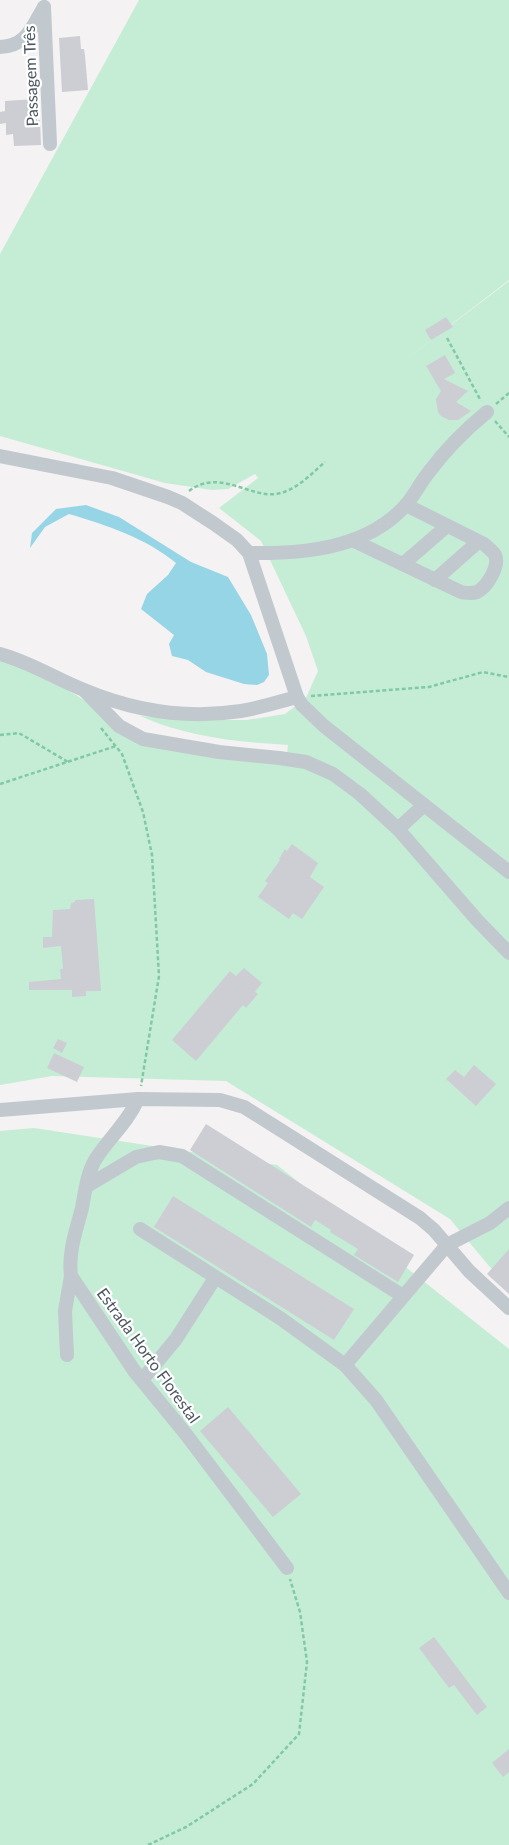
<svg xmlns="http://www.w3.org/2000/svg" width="509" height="1845" font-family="Lato,sans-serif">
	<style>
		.green { fill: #c5edd5 }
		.water { fill: #96d5e6 }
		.building { fill: #ccced4 }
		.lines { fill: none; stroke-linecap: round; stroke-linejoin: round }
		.path { stroke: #80c9a6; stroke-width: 2.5; stroke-dasharray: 4 2.5; stroke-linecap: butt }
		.minor { stroke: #c1c9cf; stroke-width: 14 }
		.labels { text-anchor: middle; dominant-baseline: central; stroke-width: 4.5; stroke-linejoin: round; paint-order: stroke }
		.street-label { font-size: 16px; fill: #4b555e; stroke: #fff }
	</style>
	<rect width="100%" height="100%" fill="#f4f2f2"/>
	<!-- green -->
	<g class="green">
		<path d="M 139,0 L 509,0 L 509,280 L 405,360 L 509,281 L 509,1283 L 489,1266 L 450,1219 L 226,1081 L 52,1076 L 0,1085 L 0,659 L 52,680 L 130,729 L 170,743 L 286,762 L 288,745 C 237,742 187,737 140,716 L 194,720 L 247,720 L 285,714 L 306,698 L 318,671 L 306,636 L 261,541 L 219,508 L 258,478 L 255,474 L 228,489 L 212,490 L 165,483 L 0,436 L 0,254 Z"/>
		<polygon points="34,1128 277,1165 509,1349 509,1845 0,1845 0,1131"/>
	</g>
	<!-- water -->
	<path class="water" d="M 86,505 L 119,517 L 191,562 L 228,577 L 251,615 L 267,654 L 269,675 L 264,682 L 257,685 L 244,684 L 206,672 L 188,660 L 172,656 L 169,644 L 174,635 L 141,609 L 147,594 L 168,575 L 176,563 C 146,538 106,525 69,514 L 45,527 L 30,548 L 32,533 L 56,509 Z"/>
	<!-- building -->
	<g class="building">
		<polygon points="80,36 81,49 84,49 85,56 88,90 62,92 59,38"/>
		<polygon points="35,99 37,121 40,120 41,145 14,146 13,134 6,135 6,123 0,124 0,112 5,111 5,101"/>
		<polygon points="446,317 453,327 431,340 425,330"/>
		<polygon points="445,355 455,373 444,379 468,391 456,402 471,411 458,420 449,420 441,416 438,412 436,399 441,391 426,366"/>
		<polygon points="292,844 318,863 310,877 324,887 302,919 293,913 289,919 258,897 268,883 265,881 280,860 279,859 285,849 287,851"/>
		<polygon points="94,899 101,991 86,991 86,996 72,997 72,990 29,990 29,982 61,979 60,969 63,969 61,946 43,948 43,937 52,937 53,910 70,909 71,903 75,902 75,900"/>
		<polygon points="244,968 262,983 255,992 258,994 246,1008 243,1005 196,1061 172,1040 230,971 236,976"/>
		<polygon points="58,1039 67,1043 62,1053 53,1048"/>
		<polygon points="54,1053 84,1067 77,1082 47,1068"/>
		<polygon points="474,1065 496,1084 476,1106 446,1079 455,1070 464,1077"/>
		<polygon points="206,1124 414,1255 398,1282 354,1255 358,1249 330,1232 331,1230 315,1220 311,1227 190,1150"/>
		<polygon points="173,1196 354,1309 334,1340 154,1227"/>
		<polygon points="509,1249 509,1294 487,1274"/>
		<polygon points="228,1407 301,1494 273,1517 200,1431"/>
		<polygon points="434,1637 487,1707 477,1715 454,1685 449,1688 419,1648"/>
		<polygon points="509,1749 509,1772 503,1777 492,1763"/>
	</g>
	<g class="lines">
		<!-- path -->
		<g class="path">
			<polyline points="447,338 481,401"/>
			<polyline points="496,404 509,393"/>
			<polyline points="495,421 509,437"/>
			<path d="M 189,491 C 219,468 250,498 276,494 C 296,491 311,474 325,462"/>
			<polyline points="311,696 429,687 483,672 509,677"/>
			<polyline points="101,728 122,754 143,812 152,855 159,976 141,1086"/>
			<polyline points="0,735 19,733 68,762"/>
			<polyline points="0,784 116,746"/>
			<polyline points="148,1845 186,1827 253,1784 299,1734 307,1662 300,1612 290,1579"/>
		</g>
		<!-- minor -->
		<g class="minor">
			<polyline points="44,7 50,144"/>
			<path d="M 0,47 C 27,46 32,27 44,7"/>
			<polyline points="0,456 112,478 168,497 182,503 213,523 237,540 249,553 297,697 302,705 324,726 509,872"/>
			<path d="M 352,540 L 461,592 C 467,593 471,594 477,592 C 487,587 500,566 495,555 C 493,551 488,548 484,544 L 406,505"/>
			<path d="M 249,553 C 302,554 366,549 405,506 C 414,496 420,483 429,472 C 446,449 465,430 487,412"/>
			<polyline points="403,564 447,526"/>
			<polyline points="435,580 478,542"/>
			<path d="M 0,654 C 30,662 56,679 84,690 C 134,711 188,719 241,711 C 260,708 278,702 297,697"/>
			<polyline points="85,691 119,726 143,739 219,752 279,758 306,762 333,774 360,794 398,829 477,920 509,953"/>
			<polyline points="398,829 424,805"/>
			<path d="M 138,1099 C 128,1122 108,1139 95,1160 C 87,1174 85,1192 82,1208 C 76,1231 68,1252 71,1276 L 135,1372 L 185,1433 L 287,1568"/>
			<polyline points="0,1110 138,1099 220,1100 244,1107 420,1218 434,1230 469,1271 509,1308"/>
			<polyline points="87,1186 136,1157 159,1152 182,1156 403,1296"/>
			<polyline points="140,1229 280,1318 345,1365 376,1400 509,1593"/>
			<polyline points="67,1355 65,1311 71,1276"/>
			<polyline points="345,1365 447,1245 490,1223 509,1208"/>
			<polyline points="142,1380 176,1339 215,1278"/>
		</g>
	</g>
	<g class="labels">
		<!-- street labels -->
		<g class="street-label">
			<text transform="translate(30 76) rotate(-92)">Passagem Três</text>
			<text transform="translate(149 1355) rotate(54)">Estrada Horto Florestal</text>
		</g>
	</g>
</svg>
